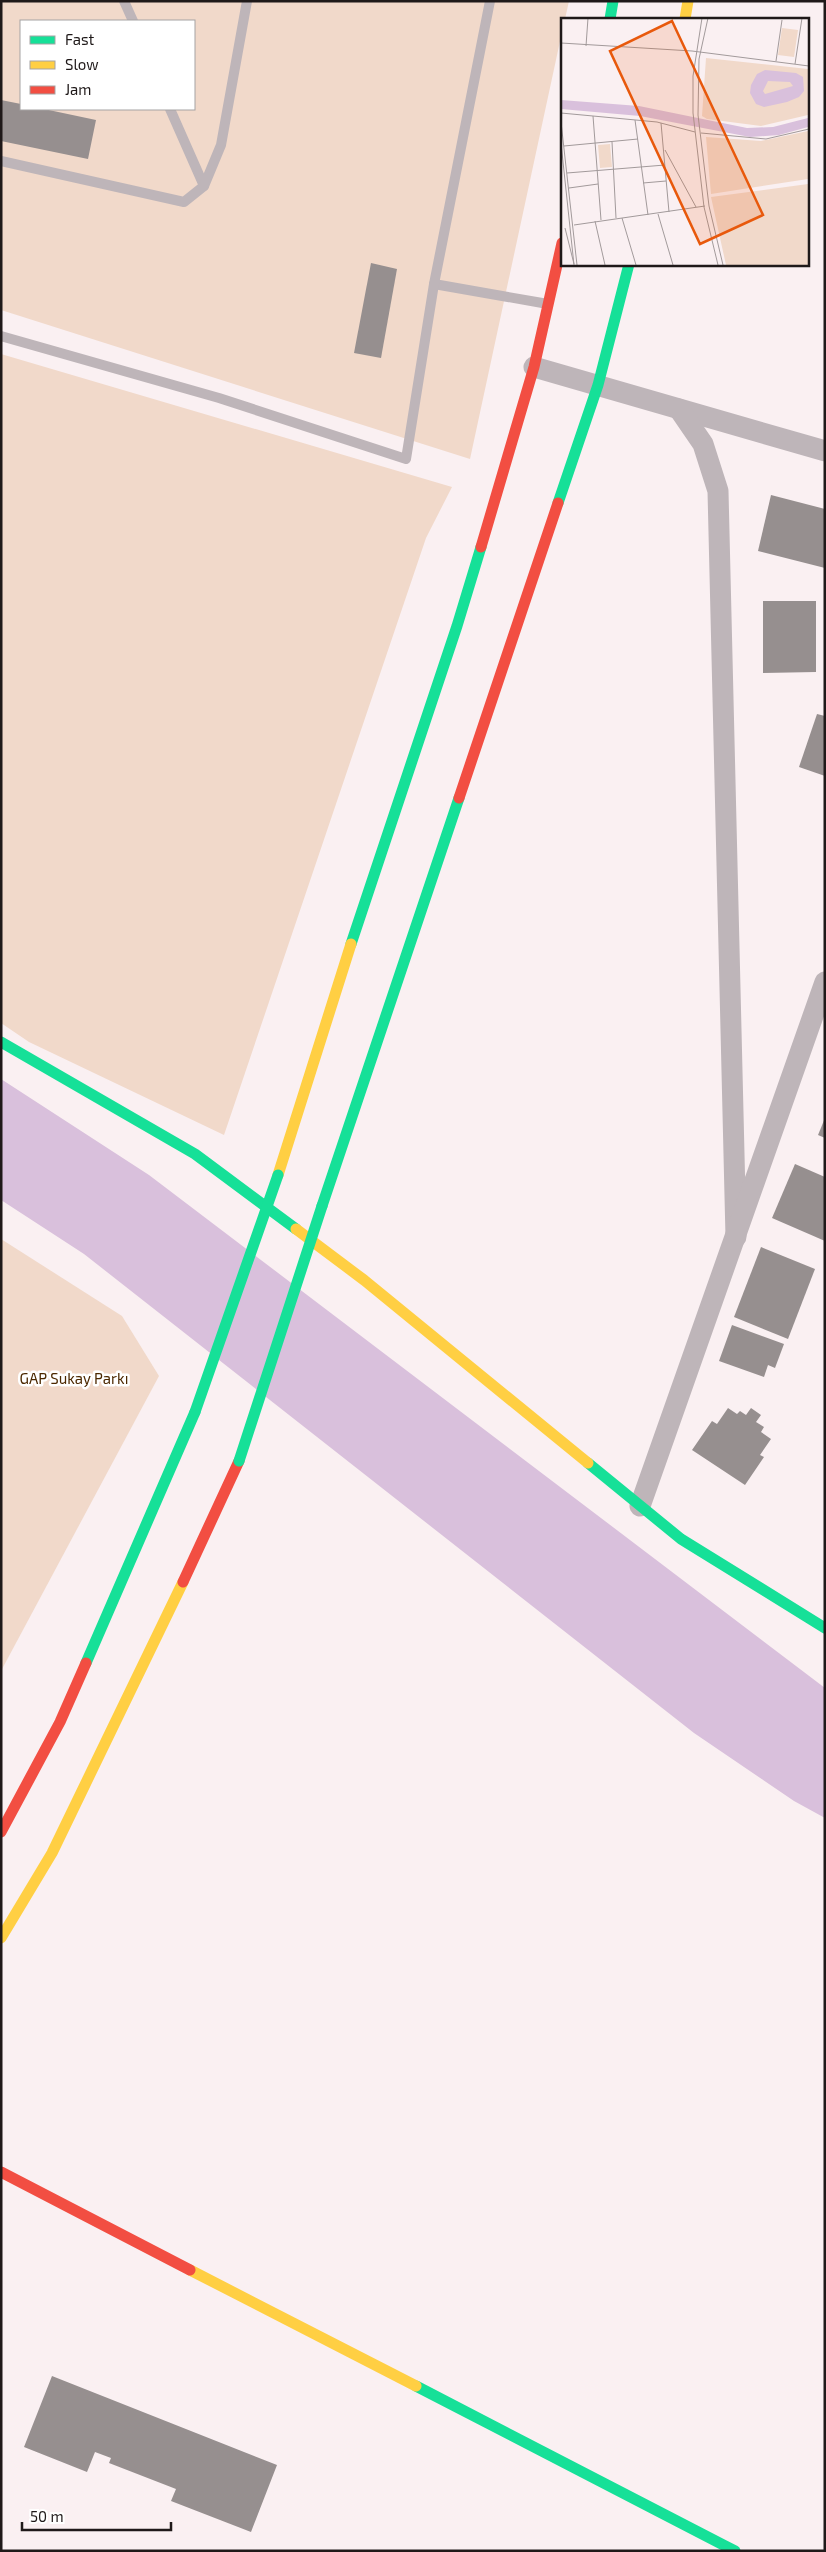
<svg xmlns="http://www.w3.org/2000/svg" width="826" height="2552" font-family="'Exo 2',sans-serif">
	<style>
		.green { fill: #f1d9ca; fill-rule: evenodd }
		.water { fill: #d9c0dc }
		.building { fill: #968f8f }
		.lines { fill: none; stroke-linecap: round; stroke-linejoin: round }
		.lane { stroke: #beb5b9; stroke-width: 10 }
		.street { stroke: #beb5b9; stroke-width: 21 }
		.fast { stroke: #16e098; stroke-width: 11 }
		.slow { stroke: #ffcf43; stroke-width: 11 }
		.jam { stroke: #f24e42; stroke-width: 11 }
		.fast-bridge { stroke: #16e098; stroke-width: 11 }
		.labels { text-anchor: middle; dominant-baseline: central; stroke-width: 5; stroke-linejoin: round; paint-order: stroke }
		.park-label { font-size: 15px; fill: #4c2800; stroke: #fff }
		.inset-road { fill: none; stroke: #a29a9b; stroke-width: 1 }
		.view { fill: #e8590c; fill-opacity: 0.15; stroke: #e8590c; stroke-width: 2.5 }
		.inset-edge { fill: none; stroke: #1f1919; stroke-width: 2.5 }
	</style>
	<rect width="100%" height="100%" fill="#faf0f2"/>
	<!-- green -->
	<g class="green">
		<path d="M 1,1 L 569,1 L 565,19 L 562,19 L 562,32 L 470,459 L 1,310 ZM 21,21 L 194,21 L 194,109 L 21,109 Z"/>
		<polygon points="1,354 452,487 426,538 224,1135 29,1042 1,1023"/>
		<polygon points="1,1239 122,1316 159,1376 1,1671"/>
	</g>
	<!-- water -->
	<polygon class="water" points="1,1079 149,1175 825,1688 825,1818 794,1801 694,1733 84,1254 1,1200"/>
	<!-- building -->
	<g class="building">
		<polygon points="1,100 21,104 21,109 44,109 96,120 88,159 1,141"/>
		<polygon points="371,263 397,269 381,358 354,353"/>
		<polygon points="771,495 825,509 825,568 758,551"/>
		<polygon points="763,601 816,601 816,672 763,673"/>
		<polygon points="817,714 825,716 825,776 799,767"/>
		<polygon points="825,1118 825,1138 818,1135"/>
		<polygon points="795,1164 825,1177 825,1241 772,1218"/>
		<polygon points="761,1247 815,1269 788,1339 734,1317"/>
		<polygon points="732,1325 784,1344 775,1368 768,1365 764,1377 719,1361"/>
		<polygon points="728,1408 737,1414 740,1411 746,1415 751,1408 761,1415 756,1422 764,1427 761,1432 771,1439 760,1455 764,1457 745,1485 692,1450 712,1421 717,1424"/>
		<polygon points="52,2376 277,2465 251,2532 171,2501 176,2489 109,2463 111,2458 95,2452 87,2472 24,2447"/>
	</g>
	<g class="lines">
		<!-- lane -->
		<g class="lane">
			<polyline points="124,1 133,21"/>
			<polyline points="170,109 204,186"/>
			<polyline points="1,161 184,202 204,186 221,145 247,1"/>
			<polyline points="434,284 548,304"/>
			<polyline points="1,336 219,398 406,459 434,284 490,1"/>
		</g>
		<!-- street -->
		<g class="street">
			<polyline points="534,367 825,451"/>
			<polyline points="679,409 703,444 718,491 736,1237"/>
			<polyline points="640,1506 825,982"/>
		</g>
		<!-- fast -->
		<g class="fast">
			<polyline points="610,19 613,1"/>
			<polyline points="558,503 598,385 629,264"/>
			<polyline points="351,944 457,626 481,547"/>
			<polyline points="1,1042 195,1154 296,1229"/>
			<polyline points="322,1206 459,798"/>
			<polyline points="588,1463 681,1539 825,1628"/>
			<polyline points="86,1663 195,1412"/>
			<polyline points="416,2386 735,2551"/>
		</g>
		<!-- slow -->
		<g class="slow">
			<polyline points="685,19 688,1"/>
			<polyline points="278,1175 351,944"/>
			<polyline points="296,1229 364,1280 588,1463"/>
			<polyline points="1,1938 52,1853 183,1582"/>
			<polyline points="190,2270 416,2386"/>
		</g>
		<!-- jam -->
		<g class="jam">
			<polyline points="481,547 534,367 562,243"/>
			<polyline points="459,798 558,503"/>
			<polyline points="183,1582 239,1461"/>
			<polyline points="1,1832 60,1722 86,1663"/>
			<polyline points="1,2172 190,2270"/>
		</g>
		<!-- fast-bridge -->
		<g class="fast-bridge">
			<polyline points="195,1412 278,1175"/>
			<polyline points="239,1461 322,1206"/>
		</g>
	</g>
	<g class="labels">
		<!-- park labels -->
		<g class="park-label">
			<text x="74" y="1378">GAP Sukay Parkı</text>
		</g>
	</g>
	<!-- overview -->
	<g transform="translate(561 18)">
		<rect width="248" height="248" fill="#faf0f2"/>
		<path d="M 221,10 L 237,12 L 233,39 L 217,37 ZM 145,40 L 247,51 L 247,97 L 200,108 L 146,101 L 141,98 ZM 247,113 L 247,161 L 150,176 L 145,119 L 200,123 ZM 49,126 L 51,149 L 39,150 L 37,127 ZM 247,166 L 247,247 L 165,247 L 150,179 Z" fill="#f1d9ca"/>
		<path d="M 204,52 L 235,55 L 242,59 L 243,73 L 238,79 L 226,84 L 203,89 L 195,86 L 189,75 L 190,67 L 196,56 ZM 207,63 L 229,64 L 232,68 L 204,76 L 202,73 ZM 0,82 L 78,88 L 186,110 L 212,109 L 247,100 L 247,109 L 218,117 L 189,119 L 79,98 L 0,91 Z" fill="#d9c0dc" fill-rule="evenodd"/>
		<path class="inset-road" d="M 141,0 L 132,58 L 132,95 L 143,189 L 157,247M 147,0 L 138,41 L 137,97 L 148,188 L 162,247M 0,25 L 131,33 L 248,48M 25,28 L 27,0M 215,43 L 221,2M 234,46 L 241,0M 0,95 L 96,104 L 134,114M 32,98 L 40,202M 74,102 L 87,197M 0,104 L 16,247M 100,105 L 108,194M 140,115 L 205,121 L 248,111M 51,124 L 55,200M 0,125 L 13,247M 3,128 L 77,121M 104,132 L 135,189M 6,155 L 104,147M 82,165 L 105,163M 8,170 L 37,166M 97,196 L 112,247M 61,200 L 75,247M 34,203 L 44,247M 13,207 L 144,188M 4,210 L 13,246"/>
		<path class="view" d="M 111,3 L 202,197 L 139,226 L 49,33 Z"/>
		<rect width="248" height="248" class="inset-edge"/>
	</g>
	<!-- border -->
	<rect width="826" height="2552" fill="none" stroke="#1f1919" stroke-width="5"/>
	<!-- legend -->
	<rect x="20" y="20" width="175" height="90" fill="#ffffff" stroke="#a5a3a3"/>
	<rect x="30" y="36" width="25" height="8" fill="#16e098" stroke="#a5a3a3"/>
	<text x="65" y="45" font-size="15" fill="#1f1919">Fast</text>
	<rect x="30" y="61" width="25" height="8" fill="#ffcf43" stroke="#a5a3a3"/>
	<text x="65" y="70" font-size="15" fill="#1f1919">Slow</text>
	<rect x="30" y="86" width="25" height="8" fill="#f24e42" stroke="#a5a3a3"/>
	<text x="65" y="95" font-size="15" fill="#1f1919">Jam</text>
	<!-- scale -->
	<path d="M22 2522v8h149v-8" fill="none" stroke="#1f1919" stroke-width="2.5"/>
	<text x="30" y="2522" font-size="15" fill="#1f1919" stroke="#ffffff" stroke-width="4" paint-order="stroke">50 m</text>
</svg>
